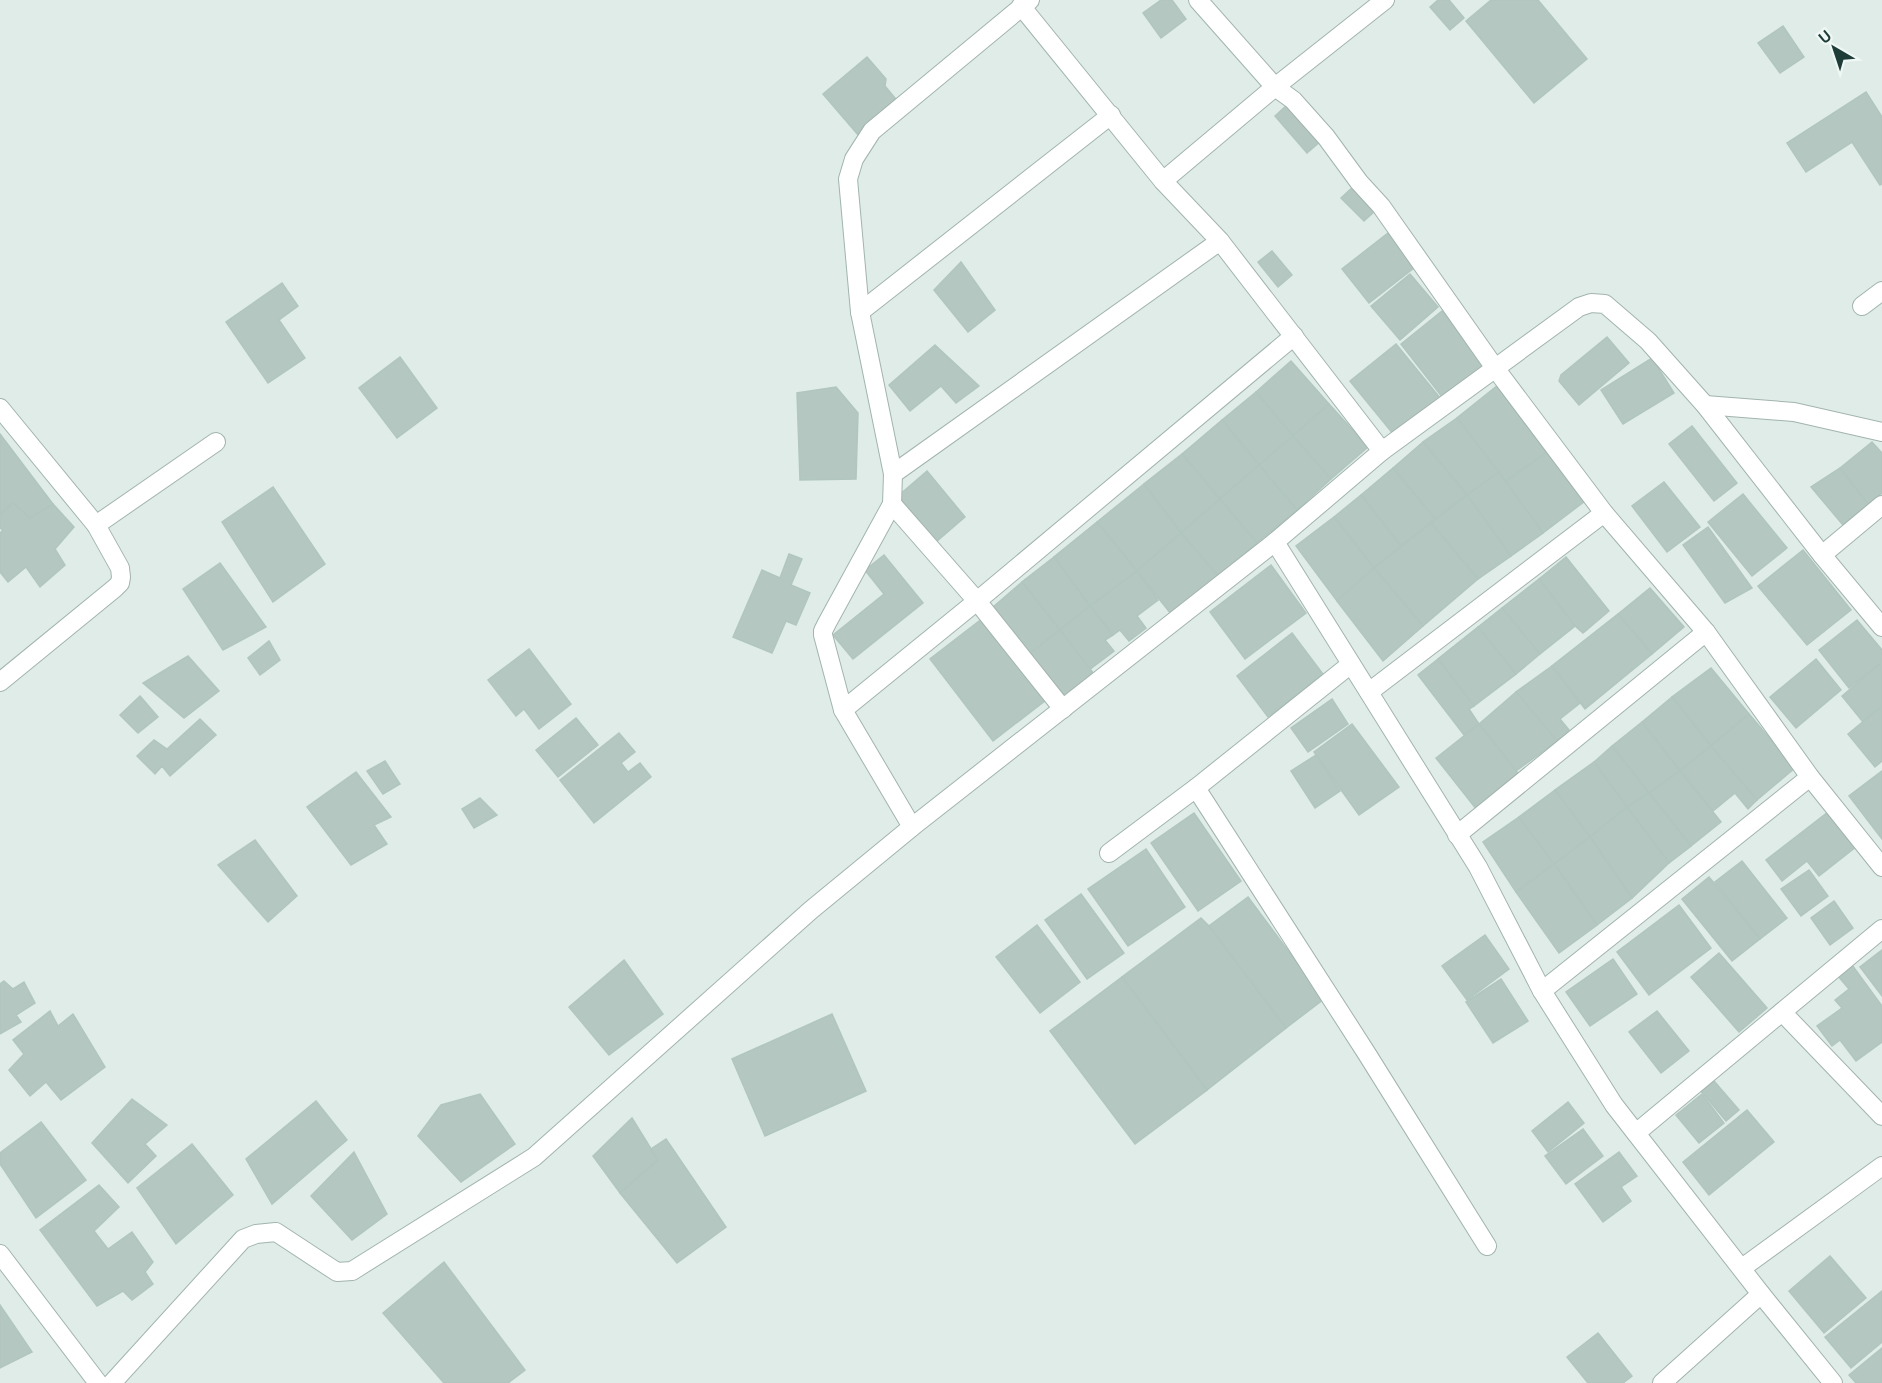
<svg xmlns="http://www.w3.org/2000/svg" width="1882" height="1383" font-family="'Space Grotesk',sans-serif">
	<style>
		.building { fill: #b4c7c1; stroke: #b1c6bf; stroke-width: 1.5 }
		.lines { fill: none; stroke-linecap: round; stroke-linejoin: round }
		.minor-casing { stroke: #a2b4af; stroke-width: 20 }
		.minor { stroke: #fff; stroke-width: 18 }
	</style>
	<rect width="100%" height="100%" fill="#dfece7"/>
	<!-- building -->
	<g class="building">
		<polygon points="1161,0 1172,0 1186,19 1161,38 1143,13"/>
		<polygon points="1438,0 1449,0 1464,18 1450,30 1430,7"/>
		<polygon points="1491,0 1538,0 1587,59 1534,103 1466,21"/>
		<polygon points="1783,26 1804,57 1780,73 1758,43"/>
		<polygon points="867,57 886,79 885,86 899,103 859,136 823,94"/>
		<polygon points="1866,92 1882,117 1882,184 1880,185 1852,142 1806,172 1787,143"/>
		<polygon points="1288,104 1321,141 1307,153 1275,116"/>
		<polygon points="1354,186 1376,210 1364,221 1341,198"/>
		<polygon points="1388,233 1415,267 1369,303 1342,269"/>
		<polygon points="1272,251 1292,275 1278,287 1258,262"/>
		<polygon points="961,262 995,310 968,332 934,290"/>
		<polygon points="1410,274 1438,307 1400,340 1371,306"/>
		<polygon points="282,283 298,306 279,320 305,358 268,383 226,322"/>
		<polygon points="1442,311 1485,366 1443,398 1401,344"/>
		<polygon points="1607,337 1629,363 1579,405 1559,381 1561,375"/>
		<polygon points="1396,344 1440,398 1394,435 1350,381"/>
		<polygon points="935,345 979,386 956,403 941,386 910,411 889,385"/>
		<polygon points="400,357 437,408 397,438 359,388"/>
		<polygon points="1652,358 1674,393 1623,424 1601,390"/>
		<polygon points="1291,361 1329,404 1293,436 1256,392"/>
		<polygon points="1498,385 1548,451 1505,482 1457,418"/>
		<polygon points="836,387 858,413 856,479 800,480 797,393"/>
		<polygon points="1256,392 1293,436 1259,465 1222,420"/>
		<polygon points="1329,404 1368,447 1331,479 1293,436"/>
		<polygon points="1457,418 1499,472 1467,495 1423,442"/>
		<polygon points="1222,420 1259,465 1220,499 1182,454"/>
		<polygon points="1692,426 1737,483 1714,501 1669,444"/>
		<polygon points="0,434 53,504 30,518 13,503 0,515"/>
		<polygon points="1293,436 1331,479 1297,510 1259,465"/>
		<polygon points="1423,442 1467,495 1435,519 1393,468"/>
		<polygon points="1872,442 1882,453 1882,493 1868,504 1840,468"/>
		<polygon points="1548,451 1585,501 1543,533 1505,482"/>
		<polygon points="1182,454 1220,499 1181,533 1144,484"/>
		<polygon points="1259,465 1297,510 1257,543 1220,499"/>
		<polygon points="1393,468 1435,519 1401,546 1361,495"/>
		<polygon points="1840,468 1868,504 1843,525 1811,487"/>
		<polygon points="927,471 965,517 936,542 898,496"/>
		<polygon points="1499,472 1543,533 1511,556 1467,495"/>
		<polygon points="1664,482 1700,527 1667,552 1632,506"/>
		<polygon points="1144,484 1181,533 1137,571 1097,522"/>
		<polygon points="273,487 325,564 273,602 222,522"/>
		<polygon points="1743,494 1787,548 1752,576 1708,522"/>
		<polygon points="1361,495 1401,546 1374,568 1334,517"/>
		<polygon points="1467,495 1511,556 1478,579 1431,523"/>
		<polygon points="1220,499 1257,543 1218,576 1181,533"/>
		<polygon points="13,503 30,518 53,504 74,527 55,549 65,565 40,587 26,567 8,582 0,572 0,533 3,530 0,528 0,515"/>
		<polygon points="1334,517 1374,568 1337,601 1296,546"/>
		<polygon points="1097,522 1137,571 1090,606 1054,557"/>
		<polygon points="1431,523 1478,579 1423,626 1374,568"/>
		<polygon points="1708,527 1752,588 1725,603 1683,545"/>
		<polygon points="1181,533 1218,576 1171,614 1137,571"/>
		<polygon points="1803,550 1851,610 1807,645 1758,586"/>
		<polygon points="789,554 802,559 791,585 810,593 796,625 786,621 772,653 733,637 762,570 780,578"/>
		<polygon points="884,555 923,603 853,659 833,635 884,594 865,570"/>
		<polygon points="1054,557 1090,606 1060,630 1022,582"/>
		<polygon points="1566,557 1609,611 1583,633 1575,626 1539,579"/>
		<polygon points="220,563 266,627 223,650 183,589"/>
		<polygon points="1271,565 1306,613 1245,659 1210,612"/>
		<polygon points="1374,568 1423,626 1383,661 1337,601"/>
		<polygon points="1137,571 1158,600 1137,616 1146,628 1129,641 1120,630 1113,635 1090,606"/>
		<polygon points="1539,579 1575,626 1540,654 1502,608"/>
		<polygon points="1022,582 1060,630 1029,654 993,607"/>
		<polygon points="1650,588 1684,627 1652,654 1618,614"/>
		<polygon points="1090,606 1113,635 1105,640 1114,651 1089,670 1060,630"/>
		<polygon points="1502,608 1540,654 1516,674 1478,627"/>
		<polygon points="1618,614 1652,654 1585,709 1552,666"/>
		<polygon points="983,618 1046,700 993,741 930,659"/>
		<polygon points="1857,620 1882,650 1882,662 1849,688 1819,650"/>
		<polygon points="1478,627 1516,674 1474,706 1438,659"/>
		<polygon points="1060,630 1094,674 1063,698 1029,654"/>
		<polygon points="1292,633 1323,674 1268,717 1237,676"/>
		<polygon points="269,641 280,660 260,675 248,658"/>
		<polygon points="529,649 571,704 539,729 524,709 516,716 488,680"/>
		<polygon points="188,656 219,691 184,718 143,683"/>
		<polygon points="1438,659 1474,706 1469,709 1479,724 1464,735 1418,675"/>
		<polygon points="1816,659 1841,690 1796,728 1770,697"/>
		<polygon points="1882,662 1882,706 1863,722 1842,696"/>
		<polygon points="1552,666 1580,703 1560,719 1569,730 1557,741 1516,692"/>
		<polygon points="1711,668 1749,714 1711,746 1672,697"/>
		<polygon points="1516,692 1557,741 1516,771 1479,724"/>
		<polygon points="140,696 158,717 138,733 120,715"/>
		<polygon points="1672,697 1711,746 1680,771 1642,722"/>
		<polygon points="1332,699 1348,724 1308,752 1291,728"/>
		<polygon points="1882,706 1882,761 1875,767 1848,734"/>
		<polygon points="1749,714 1795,768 1757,800 1711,746"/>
		<polygon points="576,718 598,745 558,777 536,750"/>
		<polygon points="200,719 216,735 170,776 162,766 155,774 137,756 154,740 167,749"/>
		<polygon points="1642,722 1680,771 1649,793 1612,746"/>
		<polygon points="1352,724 1399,787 1359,815 1314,752"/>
		<polygon points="1479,724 1521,777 1477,810 1436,758"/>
		<polygon points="619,733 635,752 621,763 628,772 640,763 651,777 594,823 560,780"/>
		<polygon points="1612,746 1649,793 1627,807 1594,762"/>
		<polygon points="1711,746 1757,800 1748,809 1735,793 1713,811 1680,771"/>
		<polygon points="1316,755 1340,791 1315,808 1291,771"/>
		<polygon points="385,761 400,784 383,794 367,771"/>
		<polygon points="1594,762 1627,807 1590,837 1555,790"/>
		<polygon points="1680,771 1721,822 1691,846 1649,793"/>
		<polygon points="1882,771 1882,839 1849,796"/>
		<polygon points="356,772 391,817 374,825 387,844 351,865 307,807"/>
		<polygon points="1555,790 1590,837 1554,864 1519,817"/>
		<polygon points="1649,793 1691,846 1669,863 1627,807"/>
		<polygon points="480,798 497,815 474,828 462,809"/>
		<polygon points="1627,807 1669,863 1632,898 1590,837"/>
		<polygon points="1828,812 1856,847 1819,876 1807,861 1782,881 1766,860"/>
		<polygon points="1194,813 1241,881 1198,911 1151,843"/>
		<polygon points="1519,817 1554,864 1516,892 1483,842"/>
		<polygon points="1590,837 1632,898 1597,925 1554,864"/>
		<polygon points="255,840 297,896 268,922 218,865"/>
		<polygon points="1146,849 1185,907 1128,946 1088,889"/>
		<polygon points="1742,861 1787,918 1760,939 1715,882"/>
		<polygon points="1554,864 1597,925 1559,953 1516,892"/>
		<polygon points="1809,870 1828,896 1801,916 1781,889"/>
		<polygon points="1709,877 1760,939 1732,961 1682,899"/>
		<polygon points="1081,894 1124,953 1087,979 1045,920"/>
		<polygon points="1248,897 1324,999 1286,1028 1209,926"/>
		<polygon points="1834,901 1853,928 1830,945 1811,918"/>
		<polygon points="1679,905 1711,948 1649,995 1617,952"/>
		<polygon points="1201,918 1209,926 1286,1028 1207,1090 1122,977"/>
		<polygon points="1037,925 1080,982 1040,1013 996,957"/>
		<polygon points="1485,935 1509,969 1467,1000 1442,966"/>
		<polygon points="1882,950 1882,996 1860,967"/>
		<polygon points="1719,953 1767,1008 1739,1032 1691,977"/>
		<polygon points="1613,959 1637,994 1590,1026 1566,992"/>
		<polygon points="624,960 663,1014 609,1055 569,1007"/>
		<polygon points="1852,965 1882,1006 1882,1042 1856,1061 1840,1040 1832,1046 1817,1026 1842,1008 1835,1000 1849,989 1838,976"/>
		<polygon points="1122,977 1207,1090 1135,1144 1050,1031"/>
		<polygon points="1501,979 1528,1021 1493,1043 1466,1002"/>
		<polygon points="4,981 13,989 24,982 35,1003 16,1015 21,1022 0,1034 0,984"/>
		<polygon points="50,1011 58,1026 73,1014 105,1067 61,1100 46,1082 30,1096 9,1070 24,1054 13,1040"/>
		<polygon points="1657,1011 1689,1051 1661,1073 1629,1032"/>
		<polygon points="832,1014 866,1091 765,1136 732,1059"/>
		<polygon points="1714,1081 1739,1110 1726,1121 1701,1091"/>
		<polygon points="480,1094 515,1144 461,1182 418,1136 441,1105"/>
		<polygon points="1702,1094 1724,1123 1699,1143 1676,1115"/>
		<polygon points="132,1099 167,1125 145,1144 156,1156 128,1183 92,1143"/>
		<polygon points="316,1101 347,1140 272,1204 246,1159"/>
		<polygon points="1568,1102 1584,1123 1548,1152 1532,1131"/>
		<polygon points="1747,1110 1774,1142 1709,1195 1683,1162"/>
		<polygon points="632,1118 658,1160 620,1193 593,1156"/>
		<polygon points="41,1122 86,1180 36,1218 0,1164 0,1153"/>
		<polygon points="1583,1129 1603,1156 1566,1184 1545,1156"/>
		<polygon points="666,1139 726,1227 677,1263 620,1193 658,1160 651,1149"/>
		<polygon points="192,1144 233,1195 176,1244 137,1188"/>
		<polygon points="354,1152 387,1214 352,1240 311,1196"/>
		<polygon points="1619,1152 1637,1176 1621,1187 1631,1201 1603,1222 1575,1184"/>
		<polygon points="99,1185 119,1207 94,1231 108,1249 132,1232 153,1262 145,1272 153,1284 132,1300 123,1291 97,1306 40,1230"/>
		<polygon points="1830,1256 1866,1298 1824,1333 1789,1291"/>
		<polygon points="444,1262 525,1370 508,1383 444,1383 383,1313"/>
		<polygon points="1882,1291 1882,1342 1851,1368 1825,1337"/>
		<polygon points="0,1305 32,1352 0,1368"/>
		<polygon points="1598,1333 1632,1376 1623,1383 1588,1383 1567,1357"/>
		<polygon points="1882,1348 1882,1383 1856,1383 1849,1375"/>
	</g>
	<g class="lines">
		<!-- minor casing -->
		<g class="minor-casing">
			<g id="minor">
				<polyline points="1198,0 1275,87 1293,100 1326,137 1359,182 1381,206 1495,368 1604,513 1706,632 1810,777 1882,867"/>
				<polyline points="1021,6 1163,181 1220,241 1382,451"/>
				<polyline points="1163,181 1275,87 1385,0"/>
				<polyline points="1862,306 1882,291"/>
				<polyline points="860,312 1111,115"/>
				<polyline points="1705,405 1794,412 1882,432"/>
				<polyline points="0,408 96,525 120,568 121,577 120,583 115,588 0,682"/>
				<polyline points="893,474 1220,241"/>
				<polyline points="892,504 977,601 1063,709"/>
				<polyline points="96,525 216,442"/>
				<polyline points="1275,542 1478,867 1542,991 1614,1105 1761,1294 1833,1383"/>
				<polyline points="1822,555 1882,505"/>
				<polyline points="1369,692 1604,513"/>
				<polyline points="843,710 977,601 1294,336"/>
				<polyline points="1196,788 1367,1054 1487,1246"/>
				<polyline points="912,827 843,710 823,635 823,631 827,623 892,504 893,474 860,312 848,179 854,159 872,131 1030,0"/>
				<polyline points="1457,835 1706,632"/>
				<polyline points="1109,853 1196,788 1351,664"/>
				<polyline points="1542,991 1810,777"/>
				<polyline points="1782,1012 1882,1116"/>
				<polyline points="1636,1133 1882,929"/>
				<polyline points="0,1254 98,1383"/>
				<polyline points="1742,1268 1882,1166"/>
				<polyline points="112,1383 243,1239 256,1234 276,1232 337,1272 352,1271 534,1157 811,910 912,827 1275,542 1382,451 1579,307 1591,303 1605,304 1648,341 1705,405 1822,555 1882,627"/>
				<polyline points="1662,1383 1761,1294"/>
			</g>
		</g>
		<!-- minor -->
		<use href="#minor" class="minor"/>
	</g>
	<!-- north arrow -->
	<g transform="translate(1834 48) rotate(321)" stroke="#f0f8f5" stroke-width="4.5" paint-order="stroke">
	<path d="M0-4.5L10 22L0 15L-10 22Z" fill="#1f3d38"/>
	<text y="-9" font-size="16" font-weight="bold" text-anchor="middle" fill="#1f3d38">U</text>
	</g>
</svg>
